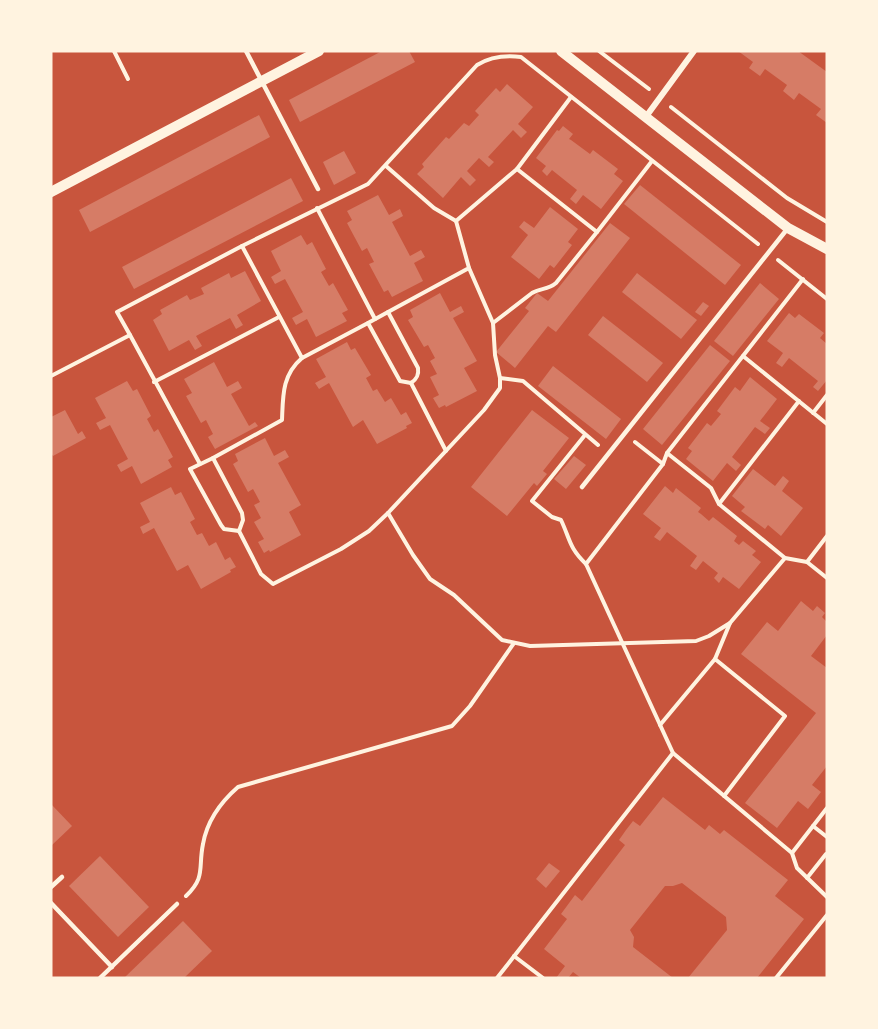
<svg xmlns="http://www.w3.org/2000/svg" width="878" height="1029" font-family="'Golos Text',sans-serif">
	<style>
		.building { fill: #d67c66 }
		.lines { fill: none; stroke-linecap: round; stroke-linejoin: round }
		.path { stroke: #fff3e0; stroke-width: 4 }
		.service { stroke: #fff3e0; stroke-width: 4.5 }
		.minor { stroke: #fff3e0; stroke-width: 6 }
		.tertiary { stroke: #fff3e0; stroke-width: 10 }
	</style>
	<rect width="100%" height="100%" fill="#c8553d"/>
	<!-- building -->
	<g class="building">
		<polygon points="382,51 409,51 415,62 300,122 289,100"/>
		<polygon points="738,51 798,51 827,72 827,123 816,115 821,109 799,93 794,100 783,91 787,85 765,69 760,76 749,68 753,62"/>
		<polygon points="507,84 533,107 518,124 527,132 521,138 513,130 488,157 494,162 489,167 479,158 467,171 476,180 470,186 461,177 443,198 417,174 424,167 422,164 446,137 449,139 464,123 469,126 479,115 475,111 496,88 500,92"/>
		<polygon points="259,115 270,137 90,232 79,210"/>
		<polygon points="563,126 573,134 569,139 571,140 590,154 593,150 618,169 614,174 623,181 601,209 583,195 576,204 570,199 577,190 552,170 547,176 542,171 546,166 536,158 557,130 559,131"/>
		<polygon points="344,151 356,173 334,185 323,162"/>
		<polygon points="291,178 303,201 134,289 122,267"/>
		<polygon points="640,185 741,265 725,285 624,204"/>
		<polygon points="378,195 389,215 400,209 403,216 392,222 410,256 421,250 425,257 414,263 423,281 392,297 388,290 384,292 369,264 374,262 367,248 362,251 347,223 352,220 347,211"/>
		<polygon points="550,207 578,229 568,242 572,245 554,268 550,265 539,279 511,257 528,235 519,227 524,221 534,228"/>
		<polygon points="610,223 630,238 556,332 548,326 515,368 496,352 529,311 525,308 537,293 548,301"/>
		<polygon points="301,235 307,245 312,242 326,269 321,272 329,286 333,283 348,310 342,313 347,321 316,337 307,319 296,325 292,318 303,312 285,279 275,284 271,277 281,271 271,251"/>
		<polygon points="245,271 261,301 237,315 243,325 236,329 230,318 196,336 202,346 195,350 189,340 169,351 153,320 162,314 160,310 187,295 190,300 204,294 201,288 229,273 231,278"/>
		<polygon points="637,273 697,320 681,339 622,292"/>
		<polygon points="760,283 779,299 733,356 714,341"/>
		<polygon points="440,293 450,312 461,306 464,312 453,318 477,361 464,368 477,391 446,407 445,405 439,408 433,398 439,395 430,377 437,374 430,361 435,358 428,345 424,347 408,320 413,317 410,310"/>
		<polygon points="703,302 709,306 701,316 695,312"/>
		<polygon points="789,313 795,318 799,314 824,333 820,338 827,344 827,380 818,391 813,387 818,381 789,358 782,367 776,363 783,353 767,341"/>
		<polygon points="603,316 663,363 647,382 588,335"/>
		<polygon points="347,342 351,350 355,348 371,375 366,378 373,391 377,389 385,402 391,398 401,415 406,412 412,423 406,426 407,428 377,444 363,420 353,427 329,383 319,389 315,383 326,377 316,359"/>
		<polygon points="710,345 730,361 662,445 643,429"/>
		<polygon points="214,362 227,387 238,381 242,388 231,394 249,426 255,422 258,426 215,449 208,437 213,434 206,420 201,423 186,396 192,393 184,379"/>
		<polygon points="553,366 621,419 606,439 538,386"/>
		<polygon points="750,377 777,399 760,421 770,428 765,434 755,427 732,457 741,465 736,471 727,463 713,481 686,459 692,451 688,448 707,423 711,426 721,414 717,411 735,387 740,391"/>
		<polygon points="127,381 133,391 137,389 151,416 147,419 154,432 158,429 173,457 168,460 172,467 141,484 132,466 121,472 117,465 128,459 110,425 100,430 96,423 106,418 95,398"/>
		<polygon points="65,410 78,434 82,431 86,438 53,456 51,453 51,417"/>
		<polygon points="532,410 569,438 543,471 547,474 537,486 534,483 507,516 471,487"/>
		<polygon points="265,438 274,456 285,450 289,457 278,463 301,505 289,512 301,535 270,552 269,550 264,553 258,542 264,539 254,522 261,518 254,505 260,502 253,489 248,492 233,464 238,461 235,454"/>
		<polygon points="574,456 586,465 566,489 554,479"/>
		<polygon points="753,469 775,486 783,476 789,481 782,491 803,508 781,536 768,525 765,529 741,511 745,507 732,496"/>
		<polygon points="665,486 673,493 676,488 701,508 698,512 701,514 709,521 713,517 737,536 734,541 739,545 743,541 756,551 752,555 761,562 739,589 723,577 719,583 714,578 718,573 703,561 696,570 690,566 697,556 667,532 660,541 654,537 661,528 643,514"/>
		<polygon points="171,487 175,495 181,492 195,519 190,522 197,535 202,533 209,546 216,542 225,560 230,557 236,567 230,570 231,572 201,589 188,565 177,571 154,528 143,534 140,527 150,522 140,503"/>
		<polygon points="801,601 813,611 817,606 825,613 822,617 827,622 827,635 811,656 827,668 827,766 812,785 821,792 808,809 798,801 777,828 745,803 816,713 741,654 767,622 778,631"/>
		<polygon points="663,797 705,830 709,825 720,834 724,830 788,880 775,896 804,919 757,978 688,978 727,930 726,917 682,883 673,886 665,886 630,930 634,937 633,947 673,978 581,978 573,972 568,978 556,978 565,966 544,949 567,919 561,914 575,895 582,901 625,845 619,840 626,830 633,821 640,826"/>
		<polygon points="51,804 72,826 51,846"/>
		<polygon points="100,856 149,907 118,937 69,886"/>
		<polygon points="549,863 560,871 546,888 536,879"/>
		<polygon points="183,921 212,951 184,978 124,978"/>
	</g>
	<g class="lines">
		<!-- path -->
		<g class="path">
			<polyline points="114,51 128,79"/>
			<polyline points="599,51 649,89"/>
			<polyline points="671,107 787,198 827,222"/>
			<polyline points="386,166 434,208 456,221 517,169 597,232 652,161"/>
			<polyline points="517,169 571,97"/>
			<polyline points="317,208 375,319"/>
			<polyline points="242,246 302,358 368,323"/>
			<polyline points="778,260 827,299"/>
			<path d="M 469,268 L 493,323 L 532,293 C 540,288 548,290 556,283 L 597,232"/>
			<path d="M 388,312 L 418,368 C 419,375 417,379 411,383 L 400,381 L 368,323 Z"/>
			<polyline points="388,312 469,268 456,221"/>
			<polyline points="493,323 495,355 500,378 523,381 598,445"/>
			<polyline points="130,335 200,464"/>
			<polyline points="743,356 827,424"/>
			<path d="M 51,376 L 130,335 L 117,312 L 242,246 L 368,184 L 477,65 C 490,57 505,55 521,57 L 758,244"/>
			<polyline points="154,382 279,317"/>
			<polyline points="411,383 446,451"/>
			<polyline points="813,413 827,395"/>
			<path d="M 585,435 L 532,501 L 552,517 L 561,520 C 570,539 569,548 586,564"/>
			<polyline points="635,442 663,464 586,564 673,753 792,853 797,868 827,897"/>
			<polyline points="667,453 711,488 719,504 785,558 807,562 827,578"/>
			<polygon points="213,458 242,513 243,520 239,531 224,529 221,525 190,469"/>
			<path d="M 213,458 L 282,420 C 283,396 282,375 302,358"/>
			<polyline points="663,464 667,453 803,279"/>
			<polyline points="719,504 799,401"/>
			<polyline points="388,513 413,555 430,579 454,595 502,640 530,646 696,641 709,636 730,623"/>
			<polyline points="239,531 261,574 273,584 341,549 369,531 388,513 484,410 500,388 500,378"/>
			<polyline points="807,562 827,536"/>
			<polyline points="715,659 730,623 785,558"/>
			<polyline points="660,725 715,659 785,716 724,796"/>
			<polyline points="827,808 813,826 827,837"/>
			<polyline points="792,853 813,826"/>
			<polyline points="807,878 826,854"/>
			<path d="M 186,896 C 206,877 198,868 203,844 C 207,821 222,801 238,787 L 452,726 L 470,706 L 514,643"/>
			<polyline points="514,956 543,978"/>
			<polyline points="497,978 673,753"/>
			<polyline points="776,978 827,915"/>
		</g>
		<!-- service -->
		<g class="service">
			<polyline points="246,51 318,189"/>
			<polyline points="582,487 788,228"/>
			<polyline points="51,887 62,877"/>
			<polyline points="51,903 112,967"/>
			<polyline points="100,978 177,904"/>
		</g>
		<!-- minor -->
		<polyline class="minor" points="645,118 694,51"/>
		<!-- tertiary -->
		<g class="tertiary">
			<polyline points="561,51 788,228 827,249"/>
			<polyline points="51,192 319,51"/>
		</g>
	</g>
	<!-- border -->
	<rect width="878" height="1029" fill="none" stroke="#fff3e0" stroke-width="105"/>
</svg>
